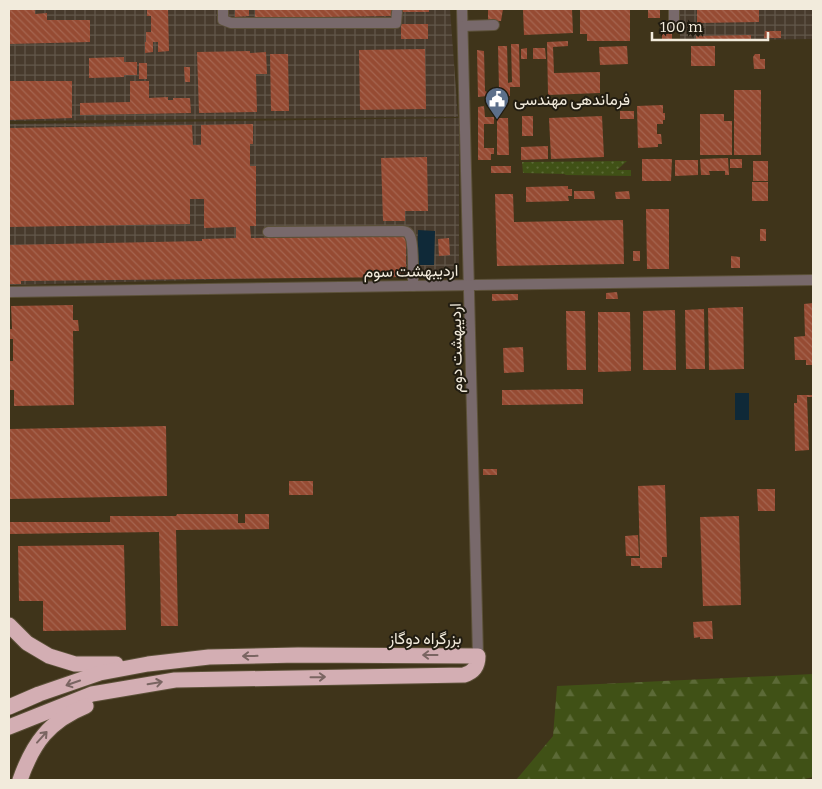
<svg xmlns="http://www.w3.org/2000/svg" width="822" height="789" font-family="Bitter,Vazirmatn,serif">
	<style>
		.industrial { fill: url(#industrial-grid) }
		.grass { fill: url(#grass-dots) }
		.forest { fill: url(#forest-firs) }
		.water { fill: #0f2938 }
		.building { fill: url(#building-back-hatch) }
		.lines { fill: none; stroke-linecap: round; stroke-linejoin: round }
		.minor-casing { stroke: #5c5139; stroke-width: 12 }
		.highway-casing { stroke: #5c5139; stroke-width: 17 }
		.minor { stroke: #78696b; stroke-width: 10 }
		.highway { stroke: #d3aeb3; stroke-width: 15 }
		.oneway { stroke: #7a6562 }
		.labels { text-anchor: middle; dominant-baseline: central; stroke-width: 4; stroke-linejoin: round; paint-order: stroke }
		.poi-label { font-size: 16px; fill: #f2ebdc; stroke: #211c11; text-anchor: start }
		.street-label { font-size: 16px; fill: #f2ebdc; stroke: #211c11 }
	</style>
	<defs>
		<pattern id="industrial-grid" width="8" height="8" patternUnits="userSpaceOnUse" patternTransform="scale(1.25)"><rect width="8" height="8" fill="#473a2c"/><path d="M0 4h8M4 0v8" fill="none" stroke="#62574a"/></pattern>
		<pattern id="grass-dots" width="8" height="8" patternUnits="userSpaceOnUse" patternTransform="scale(1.25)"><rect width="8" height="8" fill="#405116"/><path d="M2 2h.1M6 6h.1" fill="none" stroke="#5c6a37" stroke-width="1.8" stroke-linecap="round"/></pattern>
		<pattern id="forest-firs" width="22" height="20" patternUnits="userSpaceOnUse" patternTransform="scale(1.25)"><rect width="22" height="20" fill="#405116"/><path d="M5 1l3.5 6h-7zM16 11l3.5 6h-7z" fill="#5c6a37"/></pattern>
		<pattern id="building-back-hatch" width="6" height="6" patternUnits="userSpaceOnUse" patternTransform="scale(1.25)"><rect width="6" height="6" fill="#964b33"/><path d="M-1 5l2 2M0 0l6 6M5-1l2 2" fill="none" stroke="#a56550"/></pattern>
	</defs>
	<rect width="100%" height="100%" fill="#3f341a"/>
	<!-- industrial -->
	<g class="industrial">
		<polygon points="9,9 450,9 458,117 9,121"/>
		<polygon points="680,9 813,9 813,39 680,41"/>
		<polygon points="459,118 459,273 9,285 9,124"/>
	</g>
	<!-- grass -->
	<polygon class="grass" points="627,161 617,170 631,170 631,176 566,175 564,174 523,173 522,162"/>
	<!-- forest -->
	<polygon class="forest" points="813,674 813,777 801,780 516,780 553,736 557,686"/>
	<!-- water -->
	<g class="water">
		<polygon points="418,230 435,231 434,265 417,265"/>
		<rect x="735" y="393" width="14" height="27"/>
	</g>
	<!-- building -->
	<g class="building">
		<polygon points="9,9 35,9 35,14 47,13 47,20 90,20 90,42 9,44"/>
		<polygon points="147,9 168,9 169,51 158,52 158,42 153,42 153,52 145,53 145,42 146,42 146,32 151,32 151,16 147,16"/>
		<polygon points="235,9 249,9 249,16 235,17"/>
		<polygon points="255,9 429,9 429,12 391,12 391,16 255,18"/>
		<polygon points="488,9 503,9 501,21 488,21"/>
		<polygon points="572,9 573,33 524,35 523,10"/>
		<polygon points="580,9 630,9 630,41 587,41 587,34 580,34"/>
		<rect x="648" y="9" width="12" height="9"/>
		<polygon points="697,9 759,9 759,22 697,23"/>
		<rect x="401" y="24" width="27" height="15"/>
		<polygon points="662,29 672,30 672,41 662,41"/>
		<polygon points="765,31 781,31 781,38 764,38"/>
		<polygon points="751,35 751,39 696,39 696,36"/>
		<polygon points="568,41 568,46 553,47 554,73 600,72 600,93 548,95 547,42"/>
		<polygon points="511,44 519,44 520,87 510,87 510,96 496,96 496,89 499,89 498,46 507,46 508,83 512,82"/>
		<polygon points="627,46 628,64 600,65 599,47"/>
		<rect x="691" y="46" width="24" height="20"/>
		<polygon points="527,48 527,59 521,59 521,49"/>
		<polygon points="533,48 545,48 546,59 533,59"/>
		<polygon points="425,49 426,109 360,110 359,50"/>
		<polygon points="477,50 484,51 485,91 487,92 487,96 478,97"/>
		<polygon points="250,51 250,53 266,52 267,74 256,74 257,112 199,113 197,52"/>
		<polygon points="270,54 288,54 289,111 271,111"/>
		<polygon points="755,54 760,54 760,59 765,59 765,69 754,69 753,57"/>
		<polygon points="124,57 124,62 137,62 137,75 124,75 124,77 89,78 89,58"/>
		<rect x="139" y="63" width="8" height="16"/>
		<polygon points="184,67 190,67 190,82 185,82"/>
		<polygon points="9,81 72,81 72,118 9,120"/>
		<polygon points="130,81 149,81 149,98 168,97 168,100 173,100 173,98 190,98 191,113 80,115 80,103 130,102"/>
		<rect x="734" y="90" width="27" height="65"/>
		<polygon points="663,105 663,113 665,113 665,120 663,120 663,124 657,124 657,134 661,134 662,144 658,144 658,147 638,148 637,106"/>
		<polygon points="484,106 485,117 494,117 494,124 484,124 484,148 494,148 494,154 491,154 491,160 478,160 478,107"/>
		<rect x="620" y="111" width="14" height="8"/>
		<polygon points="700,114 724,114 724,121 732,121 732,155 700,155"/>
		<rect x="522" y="116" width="11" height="20"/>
		<polygon points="602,116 604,157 551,159 549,118"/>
		<polygon points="497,118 508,118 509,155 497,155"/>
		<polygon points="253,124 253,144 250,144 250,166 256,166 256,226 250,226 251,238 406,236 406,277 21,281 21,284 9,284 9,245 202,241 202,239 236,238 236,227 204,228 204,199 190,199 190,224 9,227 9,128 192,125 193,145 201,145 201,125"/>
		<polygon points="548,146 548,159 521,160 521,147"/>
		<polygon points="427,157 428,211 405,211 405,221 383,221 381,158"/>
		<polygon points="728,158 729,175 725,175 725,171 709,171 710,175 701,175 700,159"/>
		<polygon points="642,159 672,159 671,181 642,181"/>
		<rect x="730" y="159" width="12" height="9"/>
		<polygon points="675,160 698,160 698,175 675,176"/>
		<rect x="753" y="161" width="15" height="20"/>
		<rect x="491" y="166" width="20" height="7"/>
		<rect x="752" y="182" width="16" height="19"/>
		<polygon points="568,186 568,189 572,189 572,196 568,196 569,201 526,202 526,187"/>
		<polygon points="574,191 594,191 595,199 574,199"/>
		<polygon points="629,191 630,199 616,199 615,192"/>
		<polygon points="495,194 513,194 514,222 623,220 624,264 497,266"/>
		<polygon points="646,209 669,209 669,269 647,269"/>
		<rect x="760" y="229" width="6" height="12"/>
		<polygon points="449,238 450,255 439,256 438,239"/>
		<rect x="633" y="251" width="7" height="10"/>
		<polygon points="731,256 740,257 740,268 731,268"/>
		<polygon points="617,292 618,299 606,299 606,293"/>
		<polygon points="492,294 518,294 518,300 492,301"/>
		<polygon points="813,303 813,365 806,365 806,360 795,360 794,337 805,336 804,304"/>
		<polygon points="73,305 73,320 78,320 79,331 73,331 74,405 14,406 14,390 9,390 9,361 13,361 13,339 9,339 9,329 12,329 11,306"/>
		<polygon points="743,307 744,369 709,370 708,308"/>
		<polygon points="704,309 705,369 686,369 685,310"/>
		<polygon points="675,310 676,370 643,370 643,311"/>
		<polygon points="566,311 585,311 586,370 567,370"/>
		<polygon points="598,312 630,312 631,371 598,372"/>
		<polygon points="523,347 524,372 504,373 503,348"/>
		<polygon points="583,389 583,404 502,405 502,390"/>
		<polygon points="797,395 813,395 813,397 807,397 809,450 795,451 794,403 797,403"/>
		<polygon points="166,426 167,496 9,499 9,429"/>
		<rect x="483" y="469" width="14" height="6"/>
		<rect x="289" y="481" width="24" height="14"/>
		<polygon points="665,485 667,557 662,557 662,568 640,568 640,566 631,566 631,558 640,558 638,486"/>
		<polygon points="757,489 775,489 775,511 758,511"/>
		<polygon points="177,514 238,514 238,523 245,523 245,514 269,514 269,529 176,530 178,626 161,626 159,532 9,534 9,522 110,522 110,516 176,516"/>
		<polygon points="739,516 741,605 703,606 700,517"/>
		<polygon points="638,535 639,556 626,556 625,536"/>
		<polygon points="124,545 126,630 43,631 43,601 19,601 18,546"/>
		<polygon points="712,621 713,639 700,639 700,637 694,638 693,622"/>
	</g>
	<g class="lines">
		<!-- minor casing -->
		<g class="minor-casing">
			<g id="minor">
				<polyline points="223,9 223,20 231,23 396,23 397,12"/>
				<polyline points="462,9 478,656"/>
				<polyline points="674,25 674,9"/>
				<polyline points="463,26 494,25"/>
				<path d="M 268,232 L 403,231 C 407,232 408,232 410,236 C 414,244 413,275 413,286"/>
				<polyline points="9,292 813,280"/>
			</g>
		</g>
		<!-- highway casing -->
		<g class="highway-casing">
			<g id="highway">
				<polyline points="9,625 27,643 49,656 75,664 116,664"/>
				<path d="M 9,707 L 39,694 L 100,673 L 148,664 L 209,657 L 298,655 L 478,656 C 478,666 474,672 464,675 L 175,680 L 92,694 L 9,727"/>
				<path d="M 20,780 C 33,743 49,721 86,706"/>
			</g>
		</g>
		<!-- minor -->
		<use href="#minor" class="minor"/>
		<!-- highway -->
		<use href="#highway" class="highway"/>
	</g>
	<!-- one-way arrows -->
	<defs><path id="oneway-shaft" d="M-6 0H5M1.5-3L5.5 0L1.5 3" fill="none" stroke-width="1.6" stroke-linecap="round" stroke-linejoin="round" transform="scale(1.25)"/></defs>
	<g class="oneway">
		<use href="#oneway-shaft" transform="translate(430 655) rotate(-180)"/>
		<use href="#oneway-shaft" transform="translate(250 656) rotate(179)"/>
		<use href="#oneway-shaft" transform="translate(318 677) rotate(-1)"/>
		<use href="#oneway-shaft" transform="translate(73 683) rotate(161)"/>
		<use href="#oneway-shaft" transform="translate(155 683) rotate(-9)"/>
		<use href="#oneway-shaft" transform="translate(42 737) rotate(-48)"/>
	</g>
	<!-- icons -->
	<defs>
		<g id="civic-pin" transform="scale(1.25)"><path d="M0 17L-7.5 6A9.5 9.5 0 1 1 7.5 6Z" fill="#5c6f8a" stroke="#211c11"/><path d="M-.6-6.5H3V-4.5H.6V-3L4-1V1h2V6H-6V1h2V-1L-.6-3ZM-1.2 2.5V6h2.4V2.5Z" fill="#fff"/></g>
	</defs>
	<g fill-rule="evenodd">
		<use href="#civic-pin" x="497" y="99"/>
	</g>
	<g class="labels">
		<!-- poi labels -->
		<g class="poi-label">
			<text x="514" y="99">فرماندهی مهندسی</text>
		</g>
		<!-- street labels -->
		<g class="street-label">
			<text transform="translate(411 271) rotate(-1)">اردیبهشت سوم</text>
			<text transform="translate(456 348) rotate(-91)">اردیبهشت دوم</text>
			<text x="425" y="638">بزرگراه دوگاز</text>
		</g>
	</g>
	<!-- border -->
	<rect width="822" height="789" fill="none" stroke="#f2ebdc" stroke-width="20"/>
	<!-- scale -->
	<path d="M652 32v8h116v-8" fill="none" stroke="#f2ebdc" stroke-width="2.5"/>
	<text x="660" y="32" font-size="15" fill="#f2ebdc" stroke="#211c11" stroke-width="4" paint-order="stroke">100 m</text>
</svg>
